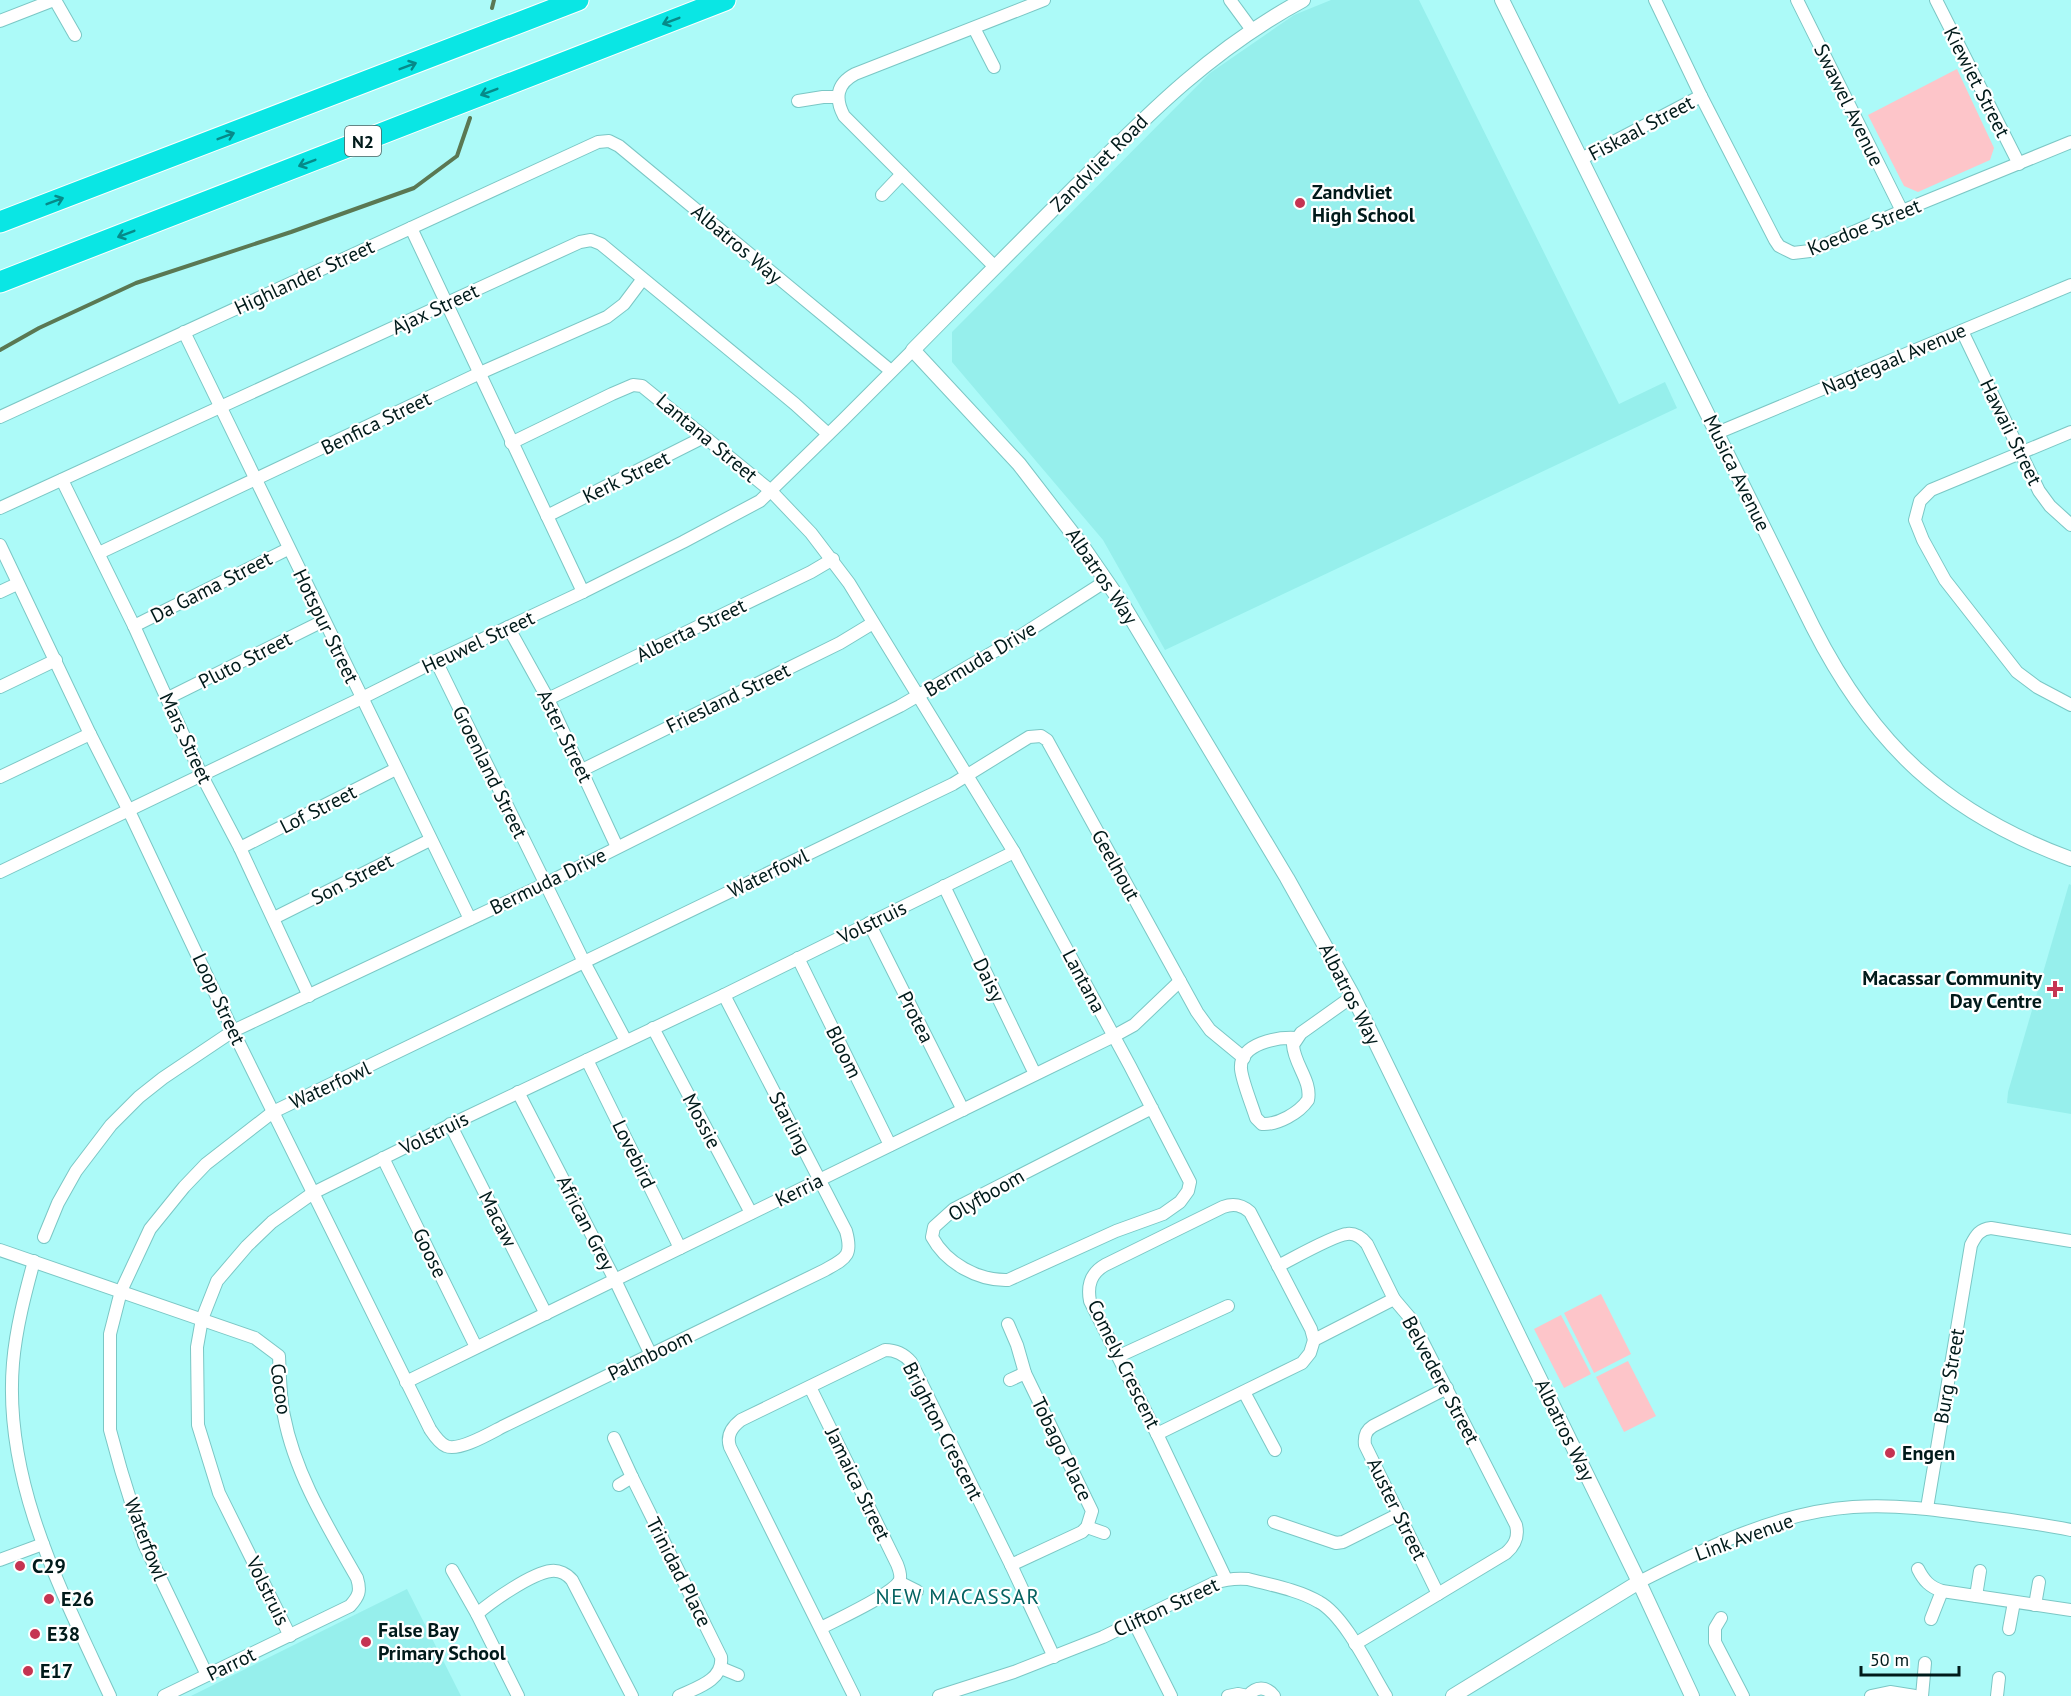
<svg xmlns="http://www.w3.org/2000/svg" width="2071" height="1696" font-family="'PT Sans',sans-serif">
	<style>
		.built { fill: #96efec }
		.green { fill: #fdc5c9 }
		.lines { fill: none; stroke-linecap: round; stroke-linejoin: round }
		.stream { stroke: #5a7853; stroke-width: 4 }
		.minor-casing { stroke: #7bc7c5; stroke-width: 14 }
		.tertiary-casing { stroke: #7bc7c5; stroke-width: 16 }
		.motorway-casing { stroke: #fff; stroke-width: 23 }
		.minor { stroke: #fff; stroke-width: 12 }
		.tertiary { stroke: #fff; stroke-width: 14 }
		.motorway { stroke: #0ae6e4; stroke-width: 21 }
		.oneway { stroke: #068a89 }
		.poi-dot { fill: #c53452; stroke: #fff; stroke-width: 2 }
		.labels { text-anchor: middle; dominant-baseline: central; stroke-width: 4.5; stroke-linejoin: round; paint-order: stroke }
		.shield { fill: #fff; stroke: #4c5f5f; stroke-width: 1.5 }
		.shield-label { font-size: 18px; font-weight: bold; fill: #001a1a }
		.street-label { font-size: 20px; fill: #001a1a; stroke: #fff }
		.poi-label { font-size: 20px; font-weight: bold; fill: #001a1a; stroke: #fff; text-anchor: start }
		.neighbourhood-label { font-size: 21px; letter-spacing: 1.5px; fill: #046261; stroke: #fff }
	</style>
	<rect width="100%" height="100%" fill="#acfaf8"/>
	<!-- built -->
	<g class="built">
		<polygon points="1331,0 1419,0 1619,404 1665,382 1677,408 1165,650 1103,540 952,362 952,332 1210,73 1294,15"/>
		<polygon points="2069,884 2071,885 2071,1114 2007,1103 2008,1092"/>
		<polygon points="407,1589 461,1696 191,1696"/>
	</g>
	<!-- green -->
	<g class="green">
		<polygon points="1957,69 1994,148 1990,160 1918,192 1904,186 1868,115"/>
		<polygon points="1601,1294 1631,1354 1594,1373 1564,1313"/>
		<polygon points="1561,1315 1591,1374 1564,1388 1534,1329"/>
		<polygon points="1628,1361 1656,1416 1624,1432 1596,1377"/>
	</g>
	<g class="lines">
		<!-- stream -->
		<g class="stream">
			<polyline points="492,8 494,0"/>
			<polyline points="0,350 39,328 136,283 291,232 414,188 457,156 470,118"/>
		</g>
		<!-- minor casing -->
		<g class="minor-casing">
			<g id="minor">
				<polyline points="55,0 75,35"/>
				<polyline points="1230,0 1252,30"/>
				<polyline points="1655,0 1701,96 1775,240 1779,246 1793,253 1810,251 1902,211 2071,142"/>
				<polyline points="1797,0 1902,211"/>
				<polyline points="1936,0 2019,164"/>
				<polyline points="0,21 54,0"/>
				<polyline points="974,28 994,67"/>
				<polyline points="798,101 823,97 838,97"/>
				<polyline points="1581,159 1701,96"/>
				<polyline points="882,195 902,174"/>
				<polyline points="411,228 583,592"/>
				<path d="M 995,267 L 844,116 C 835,99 836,84 855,74 L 1044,0"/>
				<polyline points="1962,331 2039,491 2050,506 2071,525"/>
				<polyline points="184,332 470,919"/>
				<polyline points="0,417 598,142 609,141 619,146 891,371"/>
				<polyline points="2071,432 1931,490 1920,501 1915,520 1923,540 1945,580 2017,672 2037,687 2071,705"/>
				<polyline points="1717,433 2071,285"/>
				<path d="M 511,443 L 612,394 L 633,385 L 642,386 L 771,491 L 811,533 L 849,583 L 1014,852 L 1130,1066 L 1190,1182 L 1188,1191 L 1180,1202 L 1163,1214 L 1116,1231 L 1008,1280 C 978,1281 946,1263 932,1237 L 934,1227 L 954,1209 L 1152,1108"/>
				<polyline points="62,480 134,626 202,776 240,848 309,996"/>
				<polyline points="0,508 580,242 591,240 601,244 795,404 828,434"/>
				<polyline points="547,516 704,437"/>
				<path d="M 0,545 L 90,734 L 129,811 L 233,1031 L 430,1429 C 434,1435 439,1443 446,1446 C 459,1452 492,1432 504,1426 L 825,1270 C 846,1258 853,1256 846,1231 L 724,995"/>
				<polyline points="99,553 480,373 607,317 624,304 642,280"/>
				<polyline points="0,592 17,584"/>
				<polyline points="134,626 288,549"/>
				<polyline points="508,627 548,699 617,847"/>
				<polyline points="436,661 584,962 626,1041"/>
				<polyline points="0,687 56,660"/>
				<polyline points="168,698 323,621"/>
				<polyline points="548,699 811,572 833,559"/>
				<polyline points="582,770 840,643 873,623"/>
				<polyline points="0,777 90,734"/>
				<polyline points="240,848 396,769"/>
				<polyline points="0,872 362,698 436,661 583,592 683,542 760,501 843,420 913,350"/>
				<polyline points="944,886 1035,1074"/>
				<polyline points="274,918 430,840"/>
				<polyline points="869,923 963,1110"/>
				<polyline points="798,958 890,1145"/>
				<polyline points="653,1028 751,1213"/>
				<path d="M 1296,1038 C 1278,1037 1239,1043 1241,1069 C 1242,1081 1252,1105 1256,1118 L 1262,1124 C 1278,1125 1299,1113 1308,1100 C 1312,1081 1294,1064 1293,1045 L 1301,1033 L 1353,996"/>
				<polyline points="587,1060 680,1248"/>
				<polyline points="518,1092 615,1280 651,1355"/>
				<polyline points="450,1124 546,1314"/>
				<polyline points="383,1158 476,1347"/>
				<polyline points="44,1237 58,1203 76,1171 111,1125 139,1097 163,1078 233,1031 545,884 900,706 1014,640 1106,581"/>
				<path d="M 0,1250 L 255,1338 L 279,1356 C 280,1376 280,1397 284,1416 C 295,1474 328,1527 357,1578 C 361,1591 359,1596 350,1606 L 164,1696"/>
				<path d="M 34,1261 C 25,1294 16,1328 13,1363 C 3,1482 62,1592 110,1696"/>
				<path d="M 1278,1266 C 1292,1259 1334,1235 1347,1234 C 1355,1233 1362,1238 1367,1244 L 1394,1299"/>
				<polyline points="1008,1324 1017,1345 1025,1373 1092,1511 1087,1527 1082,1532 1011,1565"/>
				<polyline points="1119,1356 1228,1306"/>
				<polyline points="1010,1380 1025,1373"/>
				<polyline points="406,1382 1114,1036 1134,1025 1180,981"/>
				<path d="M 810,1387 L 897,1564 C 899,1569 902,1577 899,1582 C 889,1596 838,1619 821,1628"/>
				<polyline points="1244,1392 1275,1450"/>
				<path d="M 1157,1434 L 1302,1363 L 1310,1353 L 1314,1340 L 1394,1299 L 1411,1319 L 1516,1525 C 1519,1537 1515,1545 1506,1553 L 1355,1644"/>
				<path d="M 614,1438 L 632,1477 L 721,1657 C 724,1680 696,1688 679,1696"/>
				<polyline points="619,1485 632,1477"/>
				<path d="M 1927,1508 L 1971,1245 C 1976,1235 1980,1229 1991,1228 L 2071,1241"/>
				<polyline points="1274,1522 1336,1543 1343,1542 1399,1514"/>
				<polyline points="1087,1527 1104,1533"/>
				<polyline points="0,1560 43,1544"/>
				<path d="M 1918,1569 C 1924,1581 1930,1587 1942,1591 L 2071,1610"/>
				<polyline points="452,1570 477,1614 518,1696"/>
				<path d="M 1226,1579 L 1157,1434 L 1090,1301 C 1087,1285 1091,1273 1105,1265 L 1223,1207 C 1234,1203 1242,1205 1250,1212 L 1311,1329 L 1314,1340"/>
				<polyline points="899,1582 917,1591"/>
				<path d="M 1639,1582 C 1706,1548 1777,1512 1853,1507 C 1897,1504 1938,1510 1981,1516 C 2011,1520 2041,1524 2071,1530"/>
				<path d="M 1438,1594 L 1365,1445 C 1364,1437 1365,1431 1373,1426 L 1447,1388"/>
				<polyline points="1976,1596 1980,1571"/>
				<polyline points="2035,1605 2039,1582"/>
				<path d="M 477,1614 C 492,1601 532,1573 551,1571 C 559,1570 567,1574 572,1580 L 632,1696"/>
				<polyline points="1721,1618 1715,1628 1715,1642 1743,1696"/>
				<polyline points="1931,1619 1942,1591"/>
				<polyline points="1134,1622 1171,1696"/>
				<polyline points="2009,1629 2014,1602"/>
				<polyline points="290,1636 219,1493 198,1425 197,1347 202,1319 217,1281 247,1246 272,1222 313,1193 454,1123 724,995 1014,852"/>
				<polyline points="721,1668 738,1675"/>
				<polyline points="207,1675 144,1544 121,1470 110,1430 110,1334 121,1291 150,1229 184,1187 206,1164 273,1112 953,784 1029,737 1041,736 1047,740 1197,1012 1210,1030 1244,1058"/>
				<path d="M 854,1696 L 730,1447 C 726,1435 732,1427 741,1420 L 885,1350 C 896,1350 904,1354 911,1362 L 1011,1565 L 1054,1657"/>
				<path d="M 939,1696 L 1014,1672 L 1103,1637 L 1214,1583 C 1226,1579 1236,1578 1248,1579 C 1271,1585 1299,1590 1319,1602 C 1345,1616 1370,1670 1386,1696"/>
				<polyline points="1228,1696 1238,1694 1248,1696"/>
				<path d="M 1248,1696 C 1256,1686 1266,1686 1274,1696"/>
				<polyline points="1871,1696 1890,1692 1915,1696"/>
				<polyline points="1922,1696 1925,1663"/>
				<polyline points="1997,1696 1999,1678"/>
			</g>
		</g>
		<!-- tertiary casing -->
		<g class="tertiary-casing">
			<g id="tertiary">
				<path d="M 1303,0 C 1212,49 1148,114 1076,186 C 1022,240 967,295 913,350 L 1019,464 L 1083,547 L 1125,608 L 1287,878 L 1353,996 L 1639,1582 L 1692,1696"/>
				<path d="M 1502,0 L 1813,627 C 1873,745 1946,813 2071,859"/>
				<polyline points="1453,1696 1639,1582"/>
			</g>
		</g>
		<!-- motorway casing -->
		<g class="motorway-casing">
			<g id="motorway">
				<polyline points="0,222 578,0"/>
				<polyline points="0,282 725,0"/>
			</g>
		</g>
		<!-- minor -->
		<use href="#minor" class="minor"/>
		<!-- tertiary -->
		<use href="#tertiary" class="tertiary"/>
		<!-- motorway -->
		<use href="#motorway" class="motorway"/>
	</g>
	<!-- one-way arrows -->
	<defs><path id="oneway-shaft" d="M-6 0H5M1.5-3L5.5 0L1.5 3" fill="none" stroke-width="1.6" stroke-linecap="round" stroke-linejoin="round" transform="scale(1.5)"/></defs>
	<g class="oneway">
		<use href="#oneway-shaft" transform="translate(671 21) rotate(159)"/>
		<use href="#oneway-shaft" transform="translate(408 66) rotate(-21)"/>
		<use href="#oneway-shaft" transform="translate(489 92) rotate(159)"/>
		<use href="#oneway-shaft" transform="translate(226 136) rotate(-21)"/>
		<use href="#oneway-shaft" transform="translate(307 163) rotate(159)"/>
		<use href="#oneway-shaft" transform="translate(55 201) rotate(-21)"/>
		<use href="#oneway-shaft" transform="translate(126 234) rotate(159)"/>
	</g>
	<!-- markers -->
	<g class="poi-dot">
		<circle cx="1300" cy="203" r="6"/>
		<path d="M2052 980h6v6h6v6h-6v6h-6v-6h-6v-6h6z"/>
		<circle cx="1890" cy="1453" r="6"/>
		<circle cx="20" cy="1566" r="6"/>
		<circle cx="49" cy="1599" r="6"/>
		<circle cx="35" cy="1634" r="6"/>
		<circle cx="366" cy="1642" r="6"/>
		<circle cx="28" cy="1671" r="6"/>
	</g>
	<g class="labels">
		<!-- shield labels -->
		<rect class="shield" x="345" y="126" width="36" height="30" rx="4.5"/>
		<g class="shield-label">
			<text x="363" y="141">N2</text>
		</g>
		<!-- street labels -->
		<g class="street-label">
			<text transform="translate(1977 82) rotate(63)">Kiewiet Street</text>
			<text transform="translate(1849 105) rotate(64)">Swawel Avenue</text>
			<text transform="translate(1641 128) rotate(-28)">Fiskaal Street</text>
			<text transform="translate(1099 163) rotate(-45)">Zandvliet Road</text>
			<text transform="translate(1864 227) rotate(-22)">Koedoe Street</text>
			<text transform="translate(737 244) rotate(40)">Albatros Way</text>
			<text transform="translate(304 277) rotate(-25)">Highlander Street</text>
			<text transform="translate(435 309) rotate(-25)">Ajax Street</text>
			<text transform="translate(1894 359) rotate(-23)">Nagtegaal Avenue</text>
			<text transform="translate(376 423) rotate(-26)">Benfica Street</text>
			<text transform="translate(2011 432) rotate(64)">Hawaii Street</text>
			<text transform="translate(707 438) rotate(40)">Lantana Street</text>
			<text transform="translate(1737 473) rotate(64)">Musica Avenue</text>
			<text transform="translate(626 477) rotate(-26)">Kerk Street</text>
			<text transform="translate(1102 576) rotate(56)">Albatros Way</text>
			<text transform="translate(211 587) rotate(-27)">Da Gama Street</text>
			<text transform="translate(326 626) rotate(64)">Hotspur Street</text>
			<text transform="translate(691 630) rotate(-26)">Alberta Street</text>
			<text transform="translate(478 642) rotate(-25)">Heuwel Street</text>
			<text transform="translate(980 659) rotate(-31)">Bermuda Drive</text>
			<text transform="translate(245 660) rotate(-27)">Pluto Street</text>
			<text transform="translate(728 698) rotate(-26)">Friesland Street</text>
			<text transform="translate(565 736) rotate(64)">Aster Street</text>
			<text transform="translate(186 738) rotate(65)">Mars Street</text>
			<text transform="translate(490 772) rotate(64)">Groenland Street</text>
			<text transform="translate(318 809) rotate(-27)">Lof Street</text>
			<text transform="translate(1116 865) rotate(61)">Geelhout</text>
			<text transform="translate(768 873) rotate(-26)">Waterfowl</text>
			<text transform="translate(352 879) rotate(-27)">Son Street</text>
			<text transform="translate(548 881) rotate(-26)">Bermuda Drive</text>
			<text transform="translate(872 922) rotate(-26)">Volstruis</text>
			<text transform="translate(989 980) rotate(64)">Daisy</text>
			<text transform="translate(1084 981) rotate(62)">Lantana</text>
			<text transform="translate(1350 994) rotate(63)">Albatros Way</text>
			<text transform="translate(219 999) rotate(65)">Loop Street</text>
			<text transform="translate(916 1017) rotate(63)">Protea</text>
			<text transform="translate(844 1052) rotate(64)">Bloom</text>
			<text transform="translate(330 1085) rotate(-25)">Waterfowl</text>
			<text transform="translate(702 1121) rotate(62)">Mossie</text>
			<text transform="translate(790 1123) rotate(63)">Starling</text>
			<text transform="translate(434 1133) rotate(-26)">Volstruis</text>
			<text transform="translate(634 1154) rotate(64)">Lovebird</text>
			<text transform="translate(799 1190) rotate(-26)">Kerria</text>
			<text transform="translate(986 1195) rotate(-30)">Olyfboom</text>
			<text transform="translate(498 1219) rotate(63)">Macaw</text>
			<text transform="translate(586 1223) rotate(63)">African Grey</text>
			<text transform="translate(430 1253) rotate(64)">Goose</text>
			<text transform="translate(650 1355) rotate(-26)">Palmboom</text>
			<text transform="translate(1124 1364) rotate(64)">Comely Crescent</text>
			<text transform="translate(1949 1376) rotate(-80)">Burg Street</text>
			<text transform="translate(1441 1380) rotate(62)">Belvedere Street</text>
			<text transform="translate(281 1389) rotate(82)">Cocoo</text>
			<text transform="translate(1565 1430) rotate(64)">Albatros Way</text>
			<text transform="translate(943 1431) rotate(63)">Brighton Crescent</text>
			<text transform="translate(1062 1449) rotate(64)">Tobago Place</text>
			<text transform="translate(858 1484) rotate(64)">Jamaica Street</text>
			<text transform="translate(1397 1509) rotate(64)">Auster Street</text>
			<text transform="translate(1744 1537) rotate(-20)">Link Avenue</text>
			<text transform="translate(146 1539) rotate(69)">Waterfowl</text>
			<text transform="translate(679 1572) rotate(63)">Trinidad Place</text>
			<text transform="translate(268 1591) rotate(64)">Volstruis</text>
			<text transform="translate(1166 1607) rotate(-25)">Clifton Street</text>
			<text transform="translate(231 1664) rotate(-26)">Parrot</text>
		</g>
		<!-- poi labels -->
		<g class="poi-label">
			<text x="1312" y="192">Zandvliet<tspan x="1312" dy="23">High School</tspan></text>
			<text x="2042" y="978" text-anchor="end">Macassar Community<tspan x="2042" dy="23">Day Centre</tspan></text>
			<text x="1902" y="1453">Engen</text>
			<text x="32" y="1566">C29</text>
			<text x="61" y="1599">E26</text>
			<text x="378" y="1630">False Bay<tspan x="378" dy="23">Primary School</tspan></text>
			<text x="47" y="1634">E38</text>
			<text x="40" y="1671">E17</text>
		</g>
		<!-- neighbourhood labels -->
		<g class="neighbourhood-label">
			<text x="958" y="1596">NEW MACASSAR</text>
		</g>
	</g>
	<!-- scale -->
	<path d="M1861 1666v9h98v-9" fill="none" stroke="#001a1a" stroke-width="3"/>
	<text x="1870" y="1666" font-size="18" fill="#001a1a" stroke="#ffffff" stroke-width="4.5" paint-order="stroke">50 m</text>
</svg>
